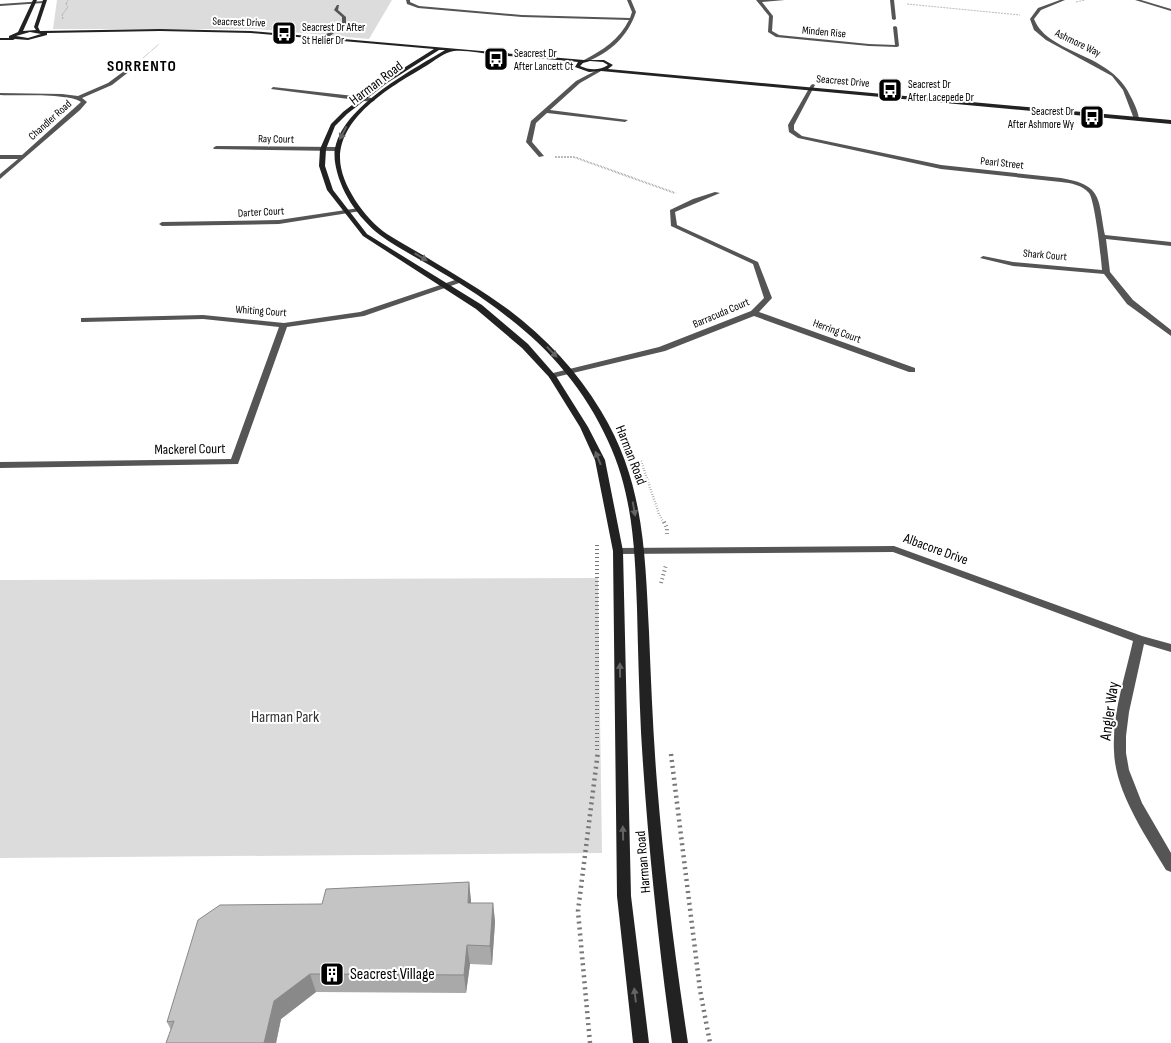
<svg xmlns="http://www.w3.org/2000/svg" width="1171" height="1043" font-family="'Sofia Sans Condensed',sans-serif">
	<style>
		.green { fill: #dcdcdc }
		.lines { fill: none; stroke-linecap: round; stroke-linejoin: round }
		.path-far4 { stroke: #777; stroke-width: 1; stroke-dasharray: 0.5 1; stroke-linecap: butt }
		.path-far3 { stroke: #777; stroke-width: 2; stroke-dasharray: 0.5 1; stroke-linecap: butt }
		.path-far2 { stroke: #777; stroke-width: 2.5; stroke-dasharray: 0.5 2; stroke-linecap: butt }
		.path-far1 { stroke: #777; stroke-width: 4; stroke-dasharray: 1 3; stroke-linecap: butt }
		.path { stroke: #777; stroke-width: 4.5; stroke-dasharray: 2 4; stroke-linecap: butt }
		.street { fill: #555; fill-rule: evenodd }
		.secondary { fill: #222; fill-rule: evenodd }
		.wall { fill: #a9a9a9 }
		.shaded-wall { fill: #898989 }
		.building { fill: #c4c4c4; stroke: #898989 }
		.oneway { fill: #646464 }
		.labels { text-anchor: middle; dominant-baseline: central; stroke-width: 4; stroke-linejoin: round; paint-order: stroke }
		.far-street-label { font-size: 11px; fill: #000; stroke: #fff }
		.far-poi-label { font-size: 11px; fill: #000; stroke: #fff; text-anchor: start }
		.street-label { font-size: 14px; fill: #000; stroke: #fff }
		.far-district-label { font-size: 16px; font-weight: bold; letter-spacing: 1px; fill: #000; stroke: #fff }
		.near-street-label { font-size: 16px; fill: #000; stroke: #fff }
		.near-park-label { font-size: 16px; fill: #333; stroke: #fff }
		.near-poi-label { font-size: 16px; fill: #000; stroke: #fff; text-anchor: start }
	</style>
	<rect width="100%" height="100%" fill="#fff"/>
	<!-- green -->
	<g class="green">
		<polygon points="57,0 392,0 369,39 257,29 53,29"/>
		<polygon points="598,578 602,853 0,858 0,580"/>
	</g>
	<g class="lines">
		<!-- path-far4 -->
		<g class="path-far4">
			<polyline points="1076,2 1085,0"/>
			<polyline points="907,4 1020,15"/>
			<polyline points="63,19 62,15 68,7 66,4 68,0"/>
			<polyline points="143,58 159,44"/>
		</g>
		<!-- path-far3 -->
		<polyline class="path-far3" points="555,157 574,157 675,193"/>
		<!-- path-far2 -->
		<polyline class="path-far2" points="641,461 659,514 664,524"/>
		<!-- path-far1 -->
		<g class="path-far1">
			<polyline points="664,522 667,528 667,534"/>
			<polyline points="597,545 597,753"/>
			<polyline points="661,583 666,565"/>
		</g>
		<!-- path -->
		<g class="path">
			<polyline points="671,754 700,990 710,1043"/>
			<polyline points="590,1043 578,911 598,751"/>
		</g>
		<!-- street -->
		<g class="street">
			<path d="M 406,0 L 410,0 L 410,2 L 419,6 L 522,15 L 630,18 L 632,12 L 627,0 L 631,0 L 636,12 C 628,36 610,53 586,62 L 584,60 C 603,50 619,40 629,20 L 522,17 L 418,8 L 407,4 Z"/>
			<polygon points="756,0 785,0 762,2 773,16 772,31 779,35 869,44 895,45 893,27 895,26 897,27 899,46 897,47 869,46 776,37 768,32 769,16"/>
			<polygon points="890,0 894,0 896,19 894,20 892,19"/>
			<path d="M 1060,0 L 1065,0 L 1041,10 L 1034,19 C 1049,56 1112,51 1132,99 C 1135,105 1139,114 1139,120 L 1134,119 L 1123,90 L 1112,76 L 1046,40 L 1034,30 L 1030,19 L 1038,8 Z"/>
			<polygon points="1135,0 1141,0 1171,9 1171,11"/>
			<polygon points="44,1 43,3 0,6 0,4"/>
			<polygon points="337,5 339,5 338,10 346,17 346,24 326,39 322,39 322,37 342,24 342,17 334,10"/>
			<path d="M 131,66 L 135,67 L 112,85 L 82,98 L 87,102 L 80,110 L 0,179 L 0,174 L 18,159 L 0,159 L 0,155 L 22,155 L 81,102 C 69,93 17,96 0,95 L 0,93 L 62,94 L 78,96 L 108,83 Z"/>
			<polygon points="599,69 601,71 580,83 550,110 628,120 625,122 547,113 536,123 532,142 544,156 539,157 526,142 531,121 576,81"/>
			<path d="M 813,84 L 815,85 L 794,125 L 794,130 L 802,136 L 941,165 L 1061,178 C 1103,185 1098,199 1105,235 L 1171,242 L 1171,246 L 1106,239 L 1110,272 L 1133,300 L 1171,330 L 1171,336 L 1127,304 L 1104,274 L 1013,266 L 980,258 L 983,256 L 1013,262 L 1102,270 C 1101,257 1095,201 1089,193 C 1082,185 1071,183 1061,182 L 941,169 L 798,138 L 789,132 L 788,125 L 811,85 Z"/>
			<polygon points="273,87 372,98 375,100 372,102 271,89"/>
			<polygon points="216,146 336,147 339,149 336,151 214,149 213,148"/>
			<polygon points="715,192 720,193 675,212 677,225 758,262 772,298 759,312 915,368 915,372 909,372 754,316 665,351 552,378 549,378 549,374 659,347 751,311 764,298 753,264 671,226 670,210 693,199"/>
			<polygon points="359,208 362,210 361,211 279,224 162,226 159,224 162,222 279,220"/>
			<polygon points="458,279 465,281 364,316 287,327 238,464 0,468 0,462 231,459 279,327 203,319 84,322 81,322 81,318 203,315 284,323 360,312"/>
			<path d="M 894,546 L 1142,636 L 1171,644 L 1171,652 L 1144,644 L 1129,712 L 1126,736 L 1126,753 L 1129,770 L 1142,803 L 1171,853 L 1171,872 L 1166,870 C 1146,836 1115,792 1114,751 C 1112,714 1125,677 1133,641 L 893,552 L 618,554 L 613,551 L 618,548 Z"/>
		</g>
		<!-- secondary -->
		<path class="secondary" d="M 33,0 L 37,0 L 23,31 L 36,30 L 34,27 L 43,0 L 47,0 L 38,27 L 40,31 L 160,29 L 251,31 L 584,60 L 604,60 L 613,65 L 608,69 L 1171,120 L 1171,124 L 601,71 L 589,72 L 575,67 L 578,62 C 550,59 522,57 494,55 C 481,53 467,50 454,51 C 445,52 434,61 426,66 C 394,85 340,115 340,158 C 340,184 365,219 387,234 C 399,242 413,249 426,257 C 454,274 483,291 509,310 C 546,338 577,371 601,411 C 644,481 645,553 649,632 C 651,682 653,733 657,783 C 664,870 675,957 688,1043 L 672,1043 C 658,940 647,836 641,732 C 639,691 638,649 637,608 C 635,551 633,494 608,441 C 585,390 549,348 505,315 C 481,296 456,281 431,266 C 414,256 396,247 380,235 C 358,218 339,190 335,162 C 328,113 411,71 445,50 L 439,50 L 387,83 L 347,114 L 335,126 L 326,149 L 325,166 L 333,190 L 367,234 L 482,305 L 528,344 L 556,376 L 588,427 L 605,460 L 623,551 L 631,896 L 649,1043 L 633,1043 L 617,896 L 613,551 L 595,460 L 580,427 L 549,377 L 522,348 L 476,309 L 363,236 L 327,190 L 319,166 L 320,149 L 331,124 L 343,112 L 383,81 L 434,49 L 251,33 L 160,31 L 47,33 L 47,35 L 28,40 L 15,39 L 13,40 L 0,40 L 0,38 L 9,38 L 9,36 L 18,32 ZM 30,32 L 41,34 L 28,38 L 16,36 ZM 590,61 L 603,62 L 608,65 C 599,71 589,70 580,66 L 583,63 Z"/>
	</g>
	<!-- wall -->
	<polygon class="wall" points="469,882 471,903 493,903 495,922 492,965 470,964 466,993 316,992 281,1019 276,1043 166,1043 171,1030 167,1022 322,904"/>
	<!-- shaded-wall -->
	<g class="shaded-wall">
		<polygon points="469,882 471,901 470,922 468,903"/>
		<polygon points="493,903 495,922 492,965 490,946"/>
		<polygon points="467,945 470,964 466,993 464,975"/>
		<polygon points="310,974 316,992 281,1019 276,1043 264,1043 274,1001"/>
	</g>
	<!-- building -->
	<polygon class="building" points="469,882 468,903 493,903 490,946 467,945 464,975 310,974 274,1001 264,1043 166,1043 174,1021 167,1022 198,920 220,905 322,904 326,889"/>
	<!-- one-way arrows -->
	<defs><path id="oneway-solid" d="M-6-.8H1V-3.2L6.5 0L1 3.2V.8H-6Z" transform="scale(1.25)"/></defs>
	<g class="oneway">
		<use href="#oneway-solid" transform="translate(343 133) rotate(118)"/>
		<use href="#oneway-solid" transform="translate(421 257) rotate(31)"/>
		<use href="#oneway-solid" transform="translate(552 352) rotate(46)"/>
		<use href="#oneway-solid" transform="translate(598 458) rotate(-112)"/>
		<use href="#oneway-solid" transform="translate(634 509) rotate(80)"/>
		<use href="#oneway-solid" transform="translate(620 670) rotate(-91)"/>
		<use href="#oneway-solid" transform="translate(623 833) rotate(-91)"/>
		<use href="#oneway-solid" transform="translate(635 995) rotate(-97)"/>
	</g>
	<!-- icons -->
	<defs>
		<g id="bus-square" transform="scale(1.25)"><rect x="-9" y="-9" width="18" height="18" rx="4" fill="#000" stroke="#fff"/><path d="M-5-6H5V4H4V6H2V4H-2V6H-4V4H-5ZM-3.5-4V0h7V-4ZM-3.5 1.2v1.5H-2V1.2ZM2 1.2v1.5H3.5V1.2Z" fill="#fff"/></g>
		<g id="building-square" transform="scale(1.25)"><rect x="-9" y="-9" width="18" height="18" rx="4" fill="#000" stroke="#fff"/><path d="M-4-6H4V6H1V3H-1V6H-4ZM-2.5-4.3h1.7v1.8h-1.7ZM.8-4.3h1.7v1.8H.8ZM-2.5-1h1.7V.8h-1.7ZM.8-1h1.7V.8H.8Z" fill="#fff"/></g>
	</defs>
	<g fill-rule="evenodd">
		<use href="#bus-square" x="284" y="33"/>
		<use href="#bus-square" x="496" y="59"/>
		<use href="#bus-square" x="890" y="90"/>
		<use href="#bus-square" x="1092" y="117"/>
		<use href="#building-square" x="332" y="974"/>
	</g>
	<g class="labels">
		<!-- far-street labels -->
		<g class="far-street-label">
			<text transform="translate(239 22) rotate(2)">Seacrest Drive</text>
			<text transform="translate(824 32) rotate(5)">Minden Rise</text>
			<text transform="translate(1078 43) rotate(26)">Ashmore Way</text>
			<text transform="translate(843 81) rotate(5)">Seacrest Drive</text>
			<text transform="translate(50 120) rotate(-42)">Chandler Road</text>
			<text transform="translate(276 139) rotate(1)">Ray Court</text>
			<text transform="translate(1002 163) rotate(6)">Pearl Street</text>
			<text transform="translate(261 212) rotate(-3)">Darter Court</text>
			<text transform="translate(1045 255) rotate(5)">Shark Court</text>
			<text transform="translate(261 311) rotate(4)">Whiting Court</text>
			<text transform="translate(721 313) rotate(-23)">Barracuda Court</text>
			<text transform="translate(837 331) rotate(20)">Herring Court</text>
		</g>
		<!-- far-poi labels -->
		<g class="far-poi-label">
			<text x="302" y="27">Seacrest Dr After<tspan x="302" dy="13">St Helier Dr</tspan></text>
			<text x="514" y="53">Seacrest Dr<tspan x="514" dy="13">After Lancett Ct</tspan></text>
			<text x="908" y="84">Seacrest Dr<tspan x="908" dy="13">After Lacepede Dr</tspan></text>
			<text x="1074" y="111" text-anchor="end">Seacrest Dr<tspan x="1074" dy="13">After Ashmore Wy</tspan></text>
		</g>
		<!-- street labels -->
		<g class="street-label">
			<text transform="translate(376 83) rotate(-37)">Harman Road</text>
			<text transform="translate(190 449) rotate(-1)">Mackerel Court</text>
			<text transform="translate(631 455) rotate(69)">Harman Road</text>
			<text transform="translate(936 549) rotate(20)">Albacore Drive</text>
			<text transform="translate(643 862) rotate(-95)">Harman Road</text>
		</g>
		<!-- far-district labels -->
		<g class="far-district-label">
			<text x="142" y="66">SORRENTO</text>
		</g>
		<!-- near-street labels -->
		<g class="near-street-label">
			<text transform="translate(1110 711) rotate(-82)">Angler Way</text>
		</g>
		<!-- near-park labels -->
		<g class="near-park-label">
			<text x="285" y="717">Harman Park</text>
		</g>
		<!-- near-poi labels -->
		<g class="near-poi-label">
			<text x="350" y="974">Seacrest Village</text>
		</g>
	</g>
</svg>
